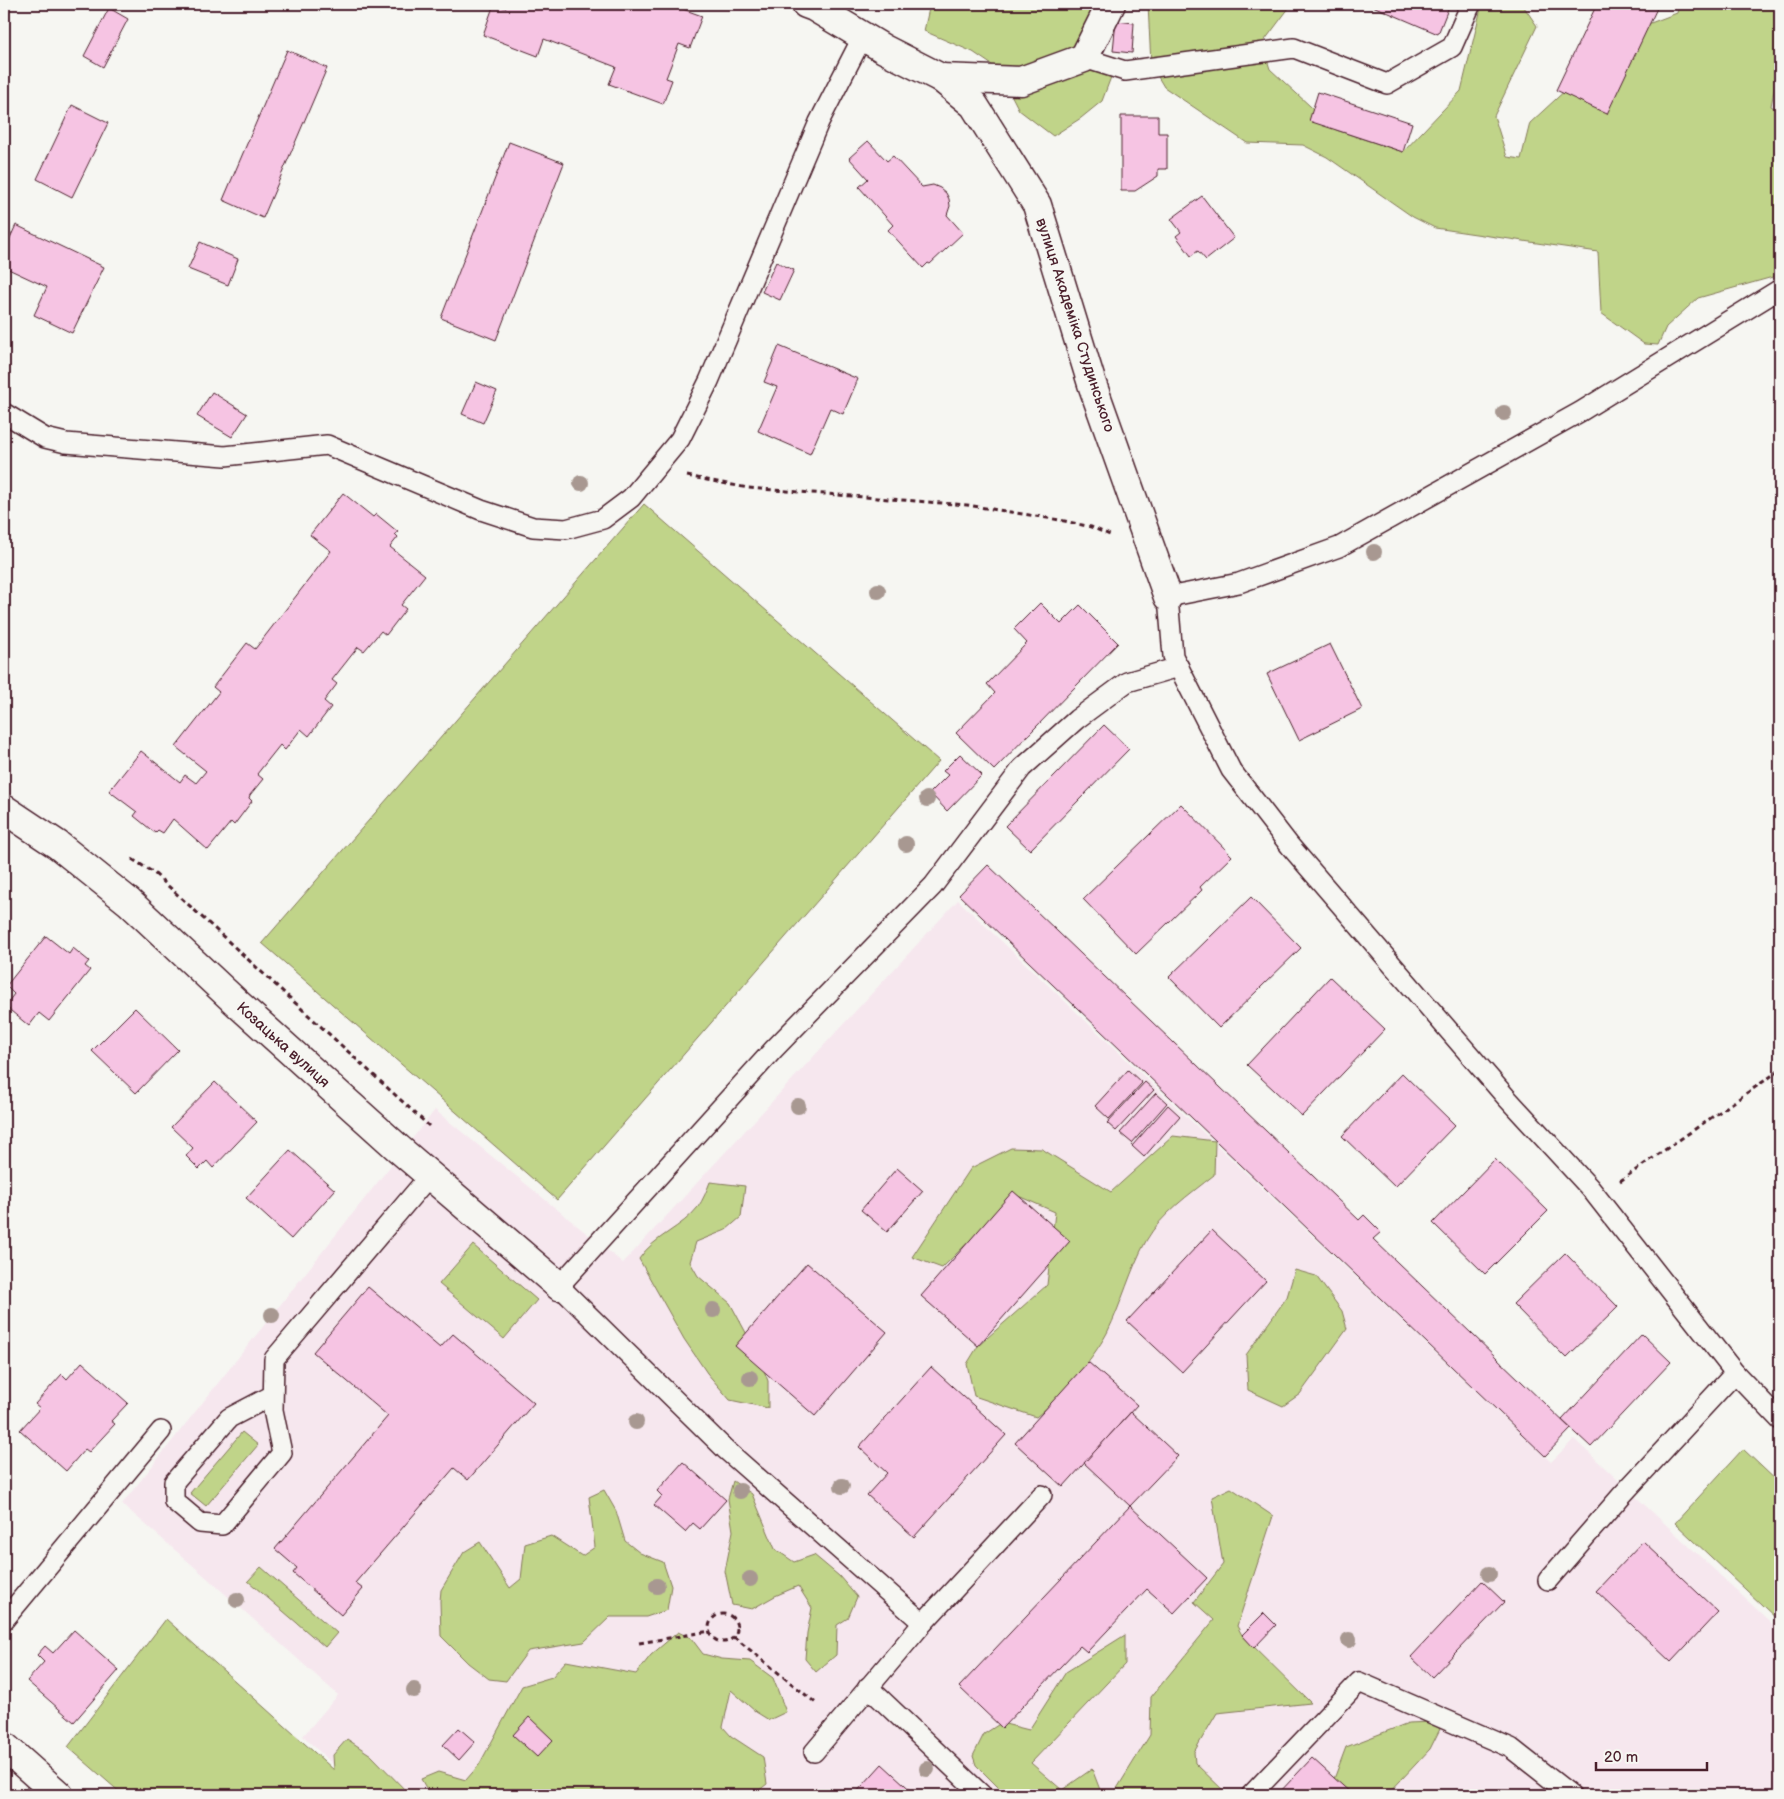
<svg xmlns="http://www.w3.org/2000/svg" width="1784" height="1799" font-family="'Balsamiq Sans',sans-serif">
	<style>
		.built { fill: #f6e7ee }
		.green { fill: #c0d489; stroke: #857a5a }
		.building { fill: #f6c4e3; stroke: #4a1f2b }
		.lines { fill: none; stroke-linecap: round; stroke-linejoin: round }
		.lane-casing { stroke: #4a1f2b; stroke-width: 22 }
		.street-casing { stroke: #4a1f2b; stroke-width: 31 }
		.path { stroke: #4a1f2b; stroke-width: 3; stroke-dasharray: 5 4; stroke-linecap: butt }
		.lane { stroke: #f6f6f2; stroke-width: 19 }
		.street { stroke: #f6f6f2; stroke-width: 28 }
		.tree { fill: #a89891 }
		.labels { text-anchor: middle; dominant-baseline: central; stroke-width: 4; stroke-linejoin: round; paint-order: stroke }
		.street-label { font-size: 15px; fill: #4a1f2b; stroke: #f6f6f2 }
	</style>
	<rect width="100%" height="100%" fill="#f6f6f2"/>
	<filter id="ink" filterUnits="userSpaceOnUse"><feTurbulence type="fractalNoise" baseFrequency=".02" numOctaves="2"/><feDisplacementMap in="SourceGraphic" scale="10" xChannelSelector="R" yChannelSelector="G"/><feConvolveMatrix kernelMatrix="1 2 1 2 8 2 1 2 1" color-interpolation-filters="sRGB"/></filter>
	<g filter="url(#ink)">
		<!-- built -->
		<polygon class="built" points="958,900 1551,1462 1574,1439 1780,1631 1780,1795 365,1795 303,1736 338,1695 206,1577 122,1504 435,1110 623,1263"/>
		<!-- green -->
		<g class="green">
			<polygon points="930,4 1097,4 1101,47 1111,77 1102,101 1081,118 1053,136 1019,110 998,69 973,52 924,31"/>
			<polygon points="1148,4 1292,4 1262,44 1270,69 1336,130 1403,152 1461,91 1482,4 1522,4 1537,26 1494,116 1507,157 1521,159 1530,123 1569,87 1619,35 1677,13 1679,4 1780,4 1780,74 1778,70 1771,106 1780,112 1780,275 1698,298 1666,327 1658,345 1644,344 1601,313 1598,252 1435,228 1413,217 1327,157 1303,145 1247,143 1164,87 1151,65"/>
			<polygon points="644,504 939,761 557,1200 262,943"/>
			<path d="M 1173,1136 L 1215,1141 L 1214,1175 C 1189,1195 1162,1213 1146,1241 C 1130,1270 1122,1303 1107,1333 C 1093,1359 1060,1398 1036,1417 L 974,1396 L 967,1364 L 978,1346 L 1047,1285 L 1055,1212 L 1016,1195 L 942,1268 L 912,1257 L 971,1168 L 1011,1148 L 1042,1149 L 1111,1192 Z"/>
			<path d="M 710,1182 L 745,1186 L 741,1217 L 726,1230 L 696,1242 L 690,1262 L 698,1276 L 730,1303 L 758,1355 L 768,1381 L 768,1408 L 730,1400 L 707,1373 L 684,1339 L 639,1259 C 654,1236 682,1228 698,1207 C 703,1200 707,1190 710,1182 Z"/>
			<polygon points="473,1245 537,1300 504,1339 439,1284"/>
			<polygon points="1295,1270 1316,1276 1342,1311 1347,1329 1300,1394 1283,1406 1248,1390 1246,1355 1287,1297"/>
			<polygon points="242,1432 258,1445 206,1506 190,1493"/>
			<polygon points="1743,1449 1780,1484 1780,1622 1675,1523"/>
			<polygon points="733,1481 752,1494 775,1549 794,1562 814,1555 839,1576 857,1597 848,1618 837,1625 836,1655 816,1672 805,1659 807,1633 812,1608 798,1586 775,1596 752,1609 732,1605 725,1571 733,1531 728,1499"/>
			<polygon points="1231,1488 1273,1516 1237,1626 1242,1635 1311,1703 1217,1713 1194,1752 1195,1763 1226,1793 1225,1795 1113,1795 1150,1735 1151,1697 1214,1620 1194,1602 1223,1564 1212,1497"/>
			<polygon points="604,1490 616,1511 625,1541 640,1553 663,1562 671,1586 667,1610 646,1617 610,1617 584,1642 528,1651 506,1681 489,1679 468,1663 441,1636 440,1601 441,1590 464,1552 480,1542 510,1588 521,1579 525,1544 551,1536 582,1556 595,1547 589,1497"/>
			<polygon points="261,1567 337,1633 325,1647 248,1581"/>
			<polygon points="166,1619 334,1770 333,1755 347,1739 371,1755 410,1795 123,1795 68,1747"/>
			<polygon points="678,1632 691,1638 703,1654 722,1659 750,1661 773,1678 786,1712 769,1720 756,1712 731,1690 723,1727 731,1736 763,1757 767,1784 753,1795 430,1795 421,1779 438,1772 466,1780 479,1765 522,1686 552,1677 566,1661 636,1674 651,1655"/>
			<polygon points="1125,1635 1125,1664 1031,1763 1062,1790 1092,1769 1102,1795 1006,1795 976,1765 973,1756 984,1734 1001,1723 1029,1730 1066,1672"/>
			<polygon points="1432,1722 1440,1729 1430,1749 1387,1795 1344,1795 1344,1793 1334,1779 1346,1747 1408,1723"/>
		</g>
		<!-- building -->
		<g class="building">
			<polygon points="494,4 506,8 508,4 669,4 702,16 690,48 679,44 666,78 672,80 663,104 609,84 616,67 544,39 538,56 483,35"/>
			<polygon points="1368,4 1450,4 1438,34"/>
			<polygon points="1597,4 1659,4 1607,114 1556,90"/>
			<polygon points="109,8 128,19 103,67 84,56"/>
			<polygon points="1116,21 1134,23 1132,53 1113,51"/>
			<polygon points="287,50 327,68 263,218 223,200"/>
			<polygon points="1318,92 1412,123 1403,152 1309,121"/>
			<polygon points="72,105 108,123 72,197 37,179"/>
			<polygon points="1121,116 1158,116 1158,133 1167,133 1167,169 1158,169 1158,176 1135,191 1121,191"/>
			<polygon points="868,141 887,161 893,156 922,187 933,185 940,188 946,193 949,199 950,206 947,215 963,233 930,264 928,263 923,268 888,230 893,225 859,187 868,179 849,158"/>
			<polygon points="509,142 564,163 496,340 441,318"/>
			<polygon points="1202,196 1234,238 1206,260 1198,251 1191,256 1176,236 1181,232 1171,219"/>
			<polygon points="16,225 104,267 72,333 34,315 47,287 4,267 4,251"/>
			<polygon points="200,242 238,259 228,285 188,269"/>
			<polygon points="776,262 794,270 780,300 762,292"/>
			<polygon points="779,346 858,379 843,414 830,408 810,454 758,431 777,387 764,382"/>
			<polygon points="476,382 497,391 483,423 462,414"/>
			<polygon points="212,392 247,414 232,437 197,416"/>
			<polygon points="343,493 373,517 376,514 398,532 395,534 398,537 390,547 425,575 401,605 406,609 386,635 381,631 364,651 358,647 332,680 337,684 324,701 331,707 309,736 301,729 285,750 280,745 257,774 263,779 250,795 249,798 252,801 234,825 231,822 208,850 173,819 163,833 158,830 155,833 134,816 137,812 109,791 141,751 180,782 185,775 196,783 206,771 176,747 219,692 213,687 247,643 255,649 331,551 310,535"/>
			<polygon points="1040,603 1061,624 1080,605 1118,643 994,770 956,733 995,693 987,684 1027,643 1014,629"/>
			<polygon points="1330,644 1362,709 1299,740 1267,674"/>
			<polygon points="1104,725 1129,749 1030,850 1005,826"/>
			<polygon points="960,754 982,775 947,811 930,793 948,775 943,771"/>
			<polygon points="1181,804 1232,856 1200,887 1202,890 1136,954 1083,899"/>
			<polygon points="988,865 1359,1220 1364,1215 1381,1232 1373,1239 1571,1429 1545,1456 959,895"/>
			<polygon points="1251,897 1301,948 1219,1028 1169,977"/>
			<polygon points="46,936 69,954 73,948 89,961 85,966 90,970 49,1021 39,1013 29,1026 5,1006 14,994 6,986"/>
			<polygon points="1330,977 1385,1029 1302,1116 1247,1065"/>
			<polygon points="135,1008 178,1050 136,1093 92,1051"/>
			<polygon points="1128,1070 1142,1083 1109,1119 1095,1106"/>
			<polygon points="1402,1073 1455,1125 1395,1187 1342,1136"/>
			<polygon points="215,1082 257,1122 213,1168 207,1161 199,1169 186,1156 193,1148 171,1127"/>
			<polygon points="1145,1082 1154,1090 1116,1131 1107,1123"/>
			<polygon points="1156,1093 1167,1103 1132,1143 1120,1133"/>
			<polygon points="1168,1105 1180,1116 1144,1157 1132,1146"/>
			<polygon points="290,1150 335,1190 291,1239 246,1198"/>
			<polygon points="1495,1159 1548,1211 1485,1274 1433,1223"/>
			<polygon points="897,1168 923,1191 887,1232 861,1210"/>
			<polygon points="1013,1191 1070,1241 978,1346 921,1296"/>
			<polygon points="1212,1230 1266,1281 1182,1372 1127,1321"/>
			<polygon points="1565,1253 1618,1307 1566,1358 1513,1304"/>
			<polygon points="807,1263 887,1332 815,1416 735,1346"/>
			<polygon points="368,1287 440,1348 453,1334 534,1403 468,1480 454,1468 355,1583 363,1589 341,1615 293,1573 297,1568 275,1549 388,1416 313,1352"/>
			<polygon points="1642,1334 1671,1362 1591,1447 1562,1420"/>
			<polygon points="82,1362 128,1403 111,1421 115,1424 89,1452 85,1449 66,1471 20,1430 40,1408 35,1404 62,1374 67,1379"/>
			<polygon points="1088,1362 1137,1405 1063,1487 1015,1443"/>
			<polygon points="931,1367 1006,1435 914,1537 867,1495 887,1473 859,1447"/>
			<polygon points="1131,1412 1178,1456 1130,1506 1084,1463"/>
			<polygon points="683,1462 726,1500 700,1529 693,1523 685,1532 654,1505 662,1496 657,1491"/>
			<polygon points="1130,1506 1207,1578 1174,1613 1147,1589 1087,1652 1080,1646 1002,1728 959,1687"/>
			<polygon points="1643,1541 1718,1612 1671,1662 1596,1591"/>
			<polygon points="1482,1581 1504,1602 1432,1677 1411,1657"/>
			<polygon points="1264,1613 1276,1625 1254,1648 1242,1635"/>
			<polygon points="74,1630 119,1670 74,1722 27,1681 44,1662 37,1655 45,1646 53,1653"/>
			<polygon points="529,1717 553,1740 537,1757 513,1735"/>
			<polygon points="459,1728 475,1742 459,1760 443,1745"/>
			<polygon points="1312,1758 1353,1795 1277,1795"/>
			<polygon points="882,1764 916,1795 854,1795"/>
		</g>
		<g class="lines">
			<!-- lane casing -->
			<g class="lane-casing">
				<g id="lane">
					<polyline points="1084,58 1125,71 1294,48 1387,84 1452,47 1471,4"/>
					<polyline points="1780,289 1580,412 1339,547 1239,583 1168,597 1173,656 1231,770 1290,846 1506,1097 1590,1188 1735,1373 1780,1420"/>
					<polyline points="4,413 45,438 66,443 225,456 327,445 481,510 533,527 566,529 603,519 631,498 680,439 709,381 819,122 863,36"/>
					<polyline points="273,1395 229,1418 174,1482 174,1501 200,1523 222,1525 282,1453 273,1410 274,1359 430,1175"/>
					<polyline points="1042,1495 923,1623 725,1449 559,1286 774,1049 933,886 1022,768 1077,719 1127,682 1179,667"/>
					<polyline points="1548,1580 1622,1495 1735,1373"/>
					<polyline points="4,1620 161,1431"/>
					<polyline points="868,1687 982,1795"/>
					<polyline points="814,1752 923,1623"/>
					<polyline points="1251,1795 1359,1682 1511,1748 1571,1795"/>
				</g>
			</g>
			<!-- street casing -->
			<g class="street-casing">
				<g id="street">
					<polyline points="806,4 814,7 884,49 941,78 974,105 1037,205 1092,384 1168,597"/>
					<polyline points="941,78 1021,81 1084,58 1111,4"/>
					<polyline points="4,809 58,845 129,902 238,1004 399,1149 559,1286"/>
					<polyline points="4,1746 59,1795"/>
				</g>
			</g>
			<!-- path -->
			<g class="path">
				<polyline points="687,476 748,488 967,505 1060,520 1091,527 1110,535"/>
				<polyline points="132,859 154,873 429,1126"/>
				<polyline points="1620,1181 1780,1070"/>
				<circle cx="723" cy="1628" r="14"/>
				<polyline points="734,1637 817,1704"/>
				<polyline points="639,1643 710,1631"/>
			</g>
			<!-- lane -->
			<use href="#lane" class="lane"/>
			<!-- street -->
			<use href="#street" class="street"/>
		</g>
		<!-- trees -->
		<g class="tree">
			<circle cx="1504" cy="413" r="8"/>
			<circle cx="581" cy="483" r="8"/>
			<circle cx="1374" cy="552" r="8"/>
			<circle cx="878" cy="591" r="8"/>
			<circle cx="927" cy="799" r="8"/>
			<circle cx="906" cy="844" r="8"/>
			<circle cx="798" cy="1106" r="8"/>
			<circle cx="713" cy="1310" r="8"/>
			<circle cx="272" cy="1315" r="8"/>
			<circle cx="750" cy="1378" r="8"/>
			<circle cx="636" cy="1422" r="8"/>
			<circle cx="842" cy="1486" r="8"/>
			<circle cx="740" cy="1491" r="8"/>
			<circle cx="1489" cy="1574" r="8"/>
			<circle cx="750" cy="1579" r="8"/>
			<circle cx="657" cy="1586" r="8"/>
			<circle cx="237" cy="1600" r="8"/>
			<circle cx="1349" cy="1640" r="8"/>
			<circle cx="414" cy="1690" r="8"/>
			<circle cx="927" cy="1769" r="8"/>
		</g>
	</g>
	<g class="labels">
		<!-- street labels -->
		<g class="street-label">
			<text transform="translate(1075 325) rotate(72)">вулиця Академіка Студинського</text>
			<text transform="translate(283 1045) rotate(42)">Козацька вулиця</text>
		</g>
	</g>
	<!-- margin -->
	<rect width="1784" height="1799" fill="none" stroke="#f6f6f2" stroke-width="20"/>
	<rect x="10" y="10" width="1764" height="1779" fill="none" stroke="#4a1f2b" stroke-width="2" filter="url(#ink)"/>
	<!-- scale -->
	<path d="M1596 1762v8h111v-8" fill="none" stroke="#4a1f2b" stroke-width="2.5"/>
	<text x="1604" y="1762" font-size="15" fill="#4a1f2b" stroke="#f6f6f2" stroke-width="4" paint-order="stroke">20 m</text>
</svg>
